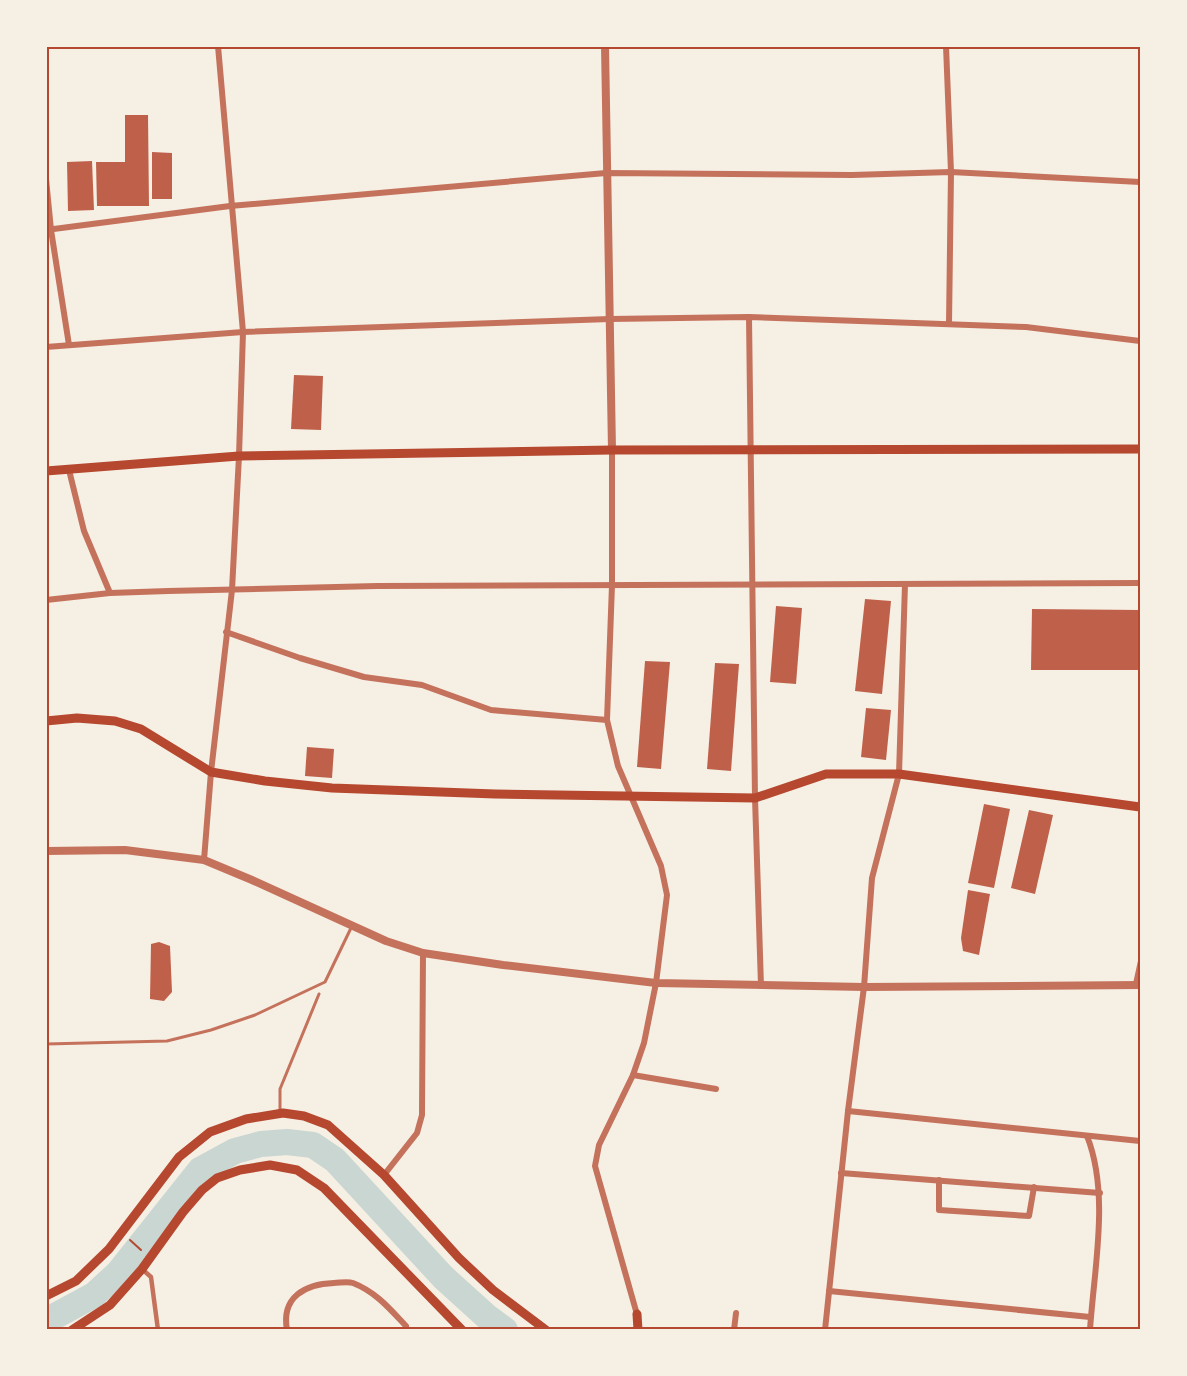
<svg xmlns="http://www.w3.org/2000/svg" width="1187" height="1376" font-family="Inter,sans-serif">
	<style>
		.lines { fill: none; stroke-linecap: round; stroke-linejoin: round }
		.river { stroke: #c9d6d2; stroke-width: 26 }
		.building { fill: #bf614a }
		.path { stroke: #b5482f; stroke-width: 2 }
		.service { stroke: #c5725c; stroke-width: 3 }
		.pedestrian { stroke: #c5725c; stroke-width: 4.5 }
		.minor { stroke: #c5725c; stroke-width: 6 }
		.tertiary { stroke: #c5725c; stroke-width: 8 }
		.secondary { stroke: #b5482f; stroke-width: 9 }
		.neatline { fill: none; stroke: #b5482f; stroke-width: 2 }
	</style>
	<rect width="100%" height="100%" fill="#f6efe4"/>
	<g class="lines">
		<!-- river -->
		<polyline class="river" points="46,1321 94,1295 118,1273 200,1170 235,1151 261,1144 287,1142 313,1145 335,1160 443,1277 486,1316 505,1330"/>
	</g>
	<!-- building -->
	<g class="building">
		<polygon points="125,115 148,115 149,206 97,206 96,162 125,162"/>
		<polygon points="152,152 172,153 172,199 152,199"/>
		<polygon points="92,161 94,210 68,211 67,162"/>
		<polygon points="294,375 323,376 321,430 291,429"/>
		<polygon points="865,599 891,601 882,694 855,691"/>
		<polygon points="776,606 802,608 796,684 770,682"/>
		<polygon points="1032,609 1140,610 1140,670 1031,670"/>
		<polygon points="645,661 670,662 661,769 637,767"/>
		<polygon points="715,663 739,664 731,771 707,769"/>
		<polygon points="866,708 891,710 886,760 861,757"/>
		<polygon points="307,747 334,749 332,778 305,776"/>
		<polygon points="984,804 1010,809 994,888 968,883"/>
		<polygon points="1029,810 1053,815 1035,894 1011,888"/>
		<polygon points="968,890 990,894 979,955 963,951 961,938"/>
		<polygon points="159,942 170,946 172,992 164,1001 150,999 151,944"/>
	</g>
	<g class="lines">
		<!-- path -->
		<polyline class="path" points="130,1240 141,1250"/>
		<!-- service -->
		<g class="service">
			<polyline points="46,1044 167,1041 211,1030 255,1015 325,982 351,928"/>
			<polyline points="280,1110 280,1089 319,994"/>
		</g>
		<!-- pedestrian -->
		<g class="pedestrian">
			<polyline points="1135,985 1140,962"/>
			<polyline points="142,1269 151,1277 158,1330"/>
		</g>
		<!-- minor -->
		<g class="minor">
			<polyline points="946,46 951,172 949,324"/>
			<polyline points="46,179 51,230 69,345"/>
			<polyline points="46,230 230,206 606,173 852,175 951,172 1140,182"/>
			<polyline points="749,317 755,798 761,986"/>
			<polyline points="46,347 243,332 610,319 749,317 1026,327 1140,341"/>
			<polyline points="612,450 612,585 607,720 618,766 661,866 667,895 656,983 644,1043 633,1075 599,1145 595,1166 638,1318"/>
			<polyline points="69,470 84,531 110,593"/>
			<polyline points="46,600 110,593 168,591 377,586 1140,583"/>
			<polyline points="226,632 300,658 364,677 422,685 491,710 607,720"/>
			<polyline points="204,860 211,772 232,590 239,456 243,332 218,46"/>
			<polyline points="633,1075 716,1089"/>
			<polyline points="848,1111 1140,1141"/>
			<path d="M 1087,1136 C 1110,1194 1094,1268 1090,1330"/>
			<polyline points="841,1173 1100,1193"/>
			<polyline points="384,1175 417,1133 422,1115 423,953"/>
			<polyline points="939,1180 939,1210 1029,1216 1034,1187"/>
			<polyline points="829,1291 1090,1317"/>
			<path d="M 287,1330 C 281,1297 305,1284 334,1283 C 340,1283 347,1281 353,1283 C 376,1292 390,1309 406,1326"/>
			<polyline points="734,1330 736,1313"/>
			<polyline points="825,1330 848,1111 864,987 872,878 899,774 905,584"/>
		</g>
		<!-- tertiary -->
		<g class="tertiary">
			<polyline points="605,46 612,450"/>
			<polyline points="46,851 125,850 204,860 252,880 386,941 423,953 503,965 656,983 864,987 1140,985"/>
		</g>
		<!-- secondary -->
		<g class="secondary">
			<polyline points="46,471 239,456 612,450 1140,449"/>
			<polyline points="46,721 77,718 115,721 141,729 211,772 265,781 332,788 495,794 755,798 826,774 899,774 1140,807"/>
			<polyline points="46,1296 76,1281 109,1249 179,1157 210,1132 246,1119 283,1113 304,1116 328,1125 384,1175 459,1258 493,1290 546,1330"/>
			<polyline points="637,1314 638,1330"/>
			<polyline points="72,1330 110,1305 142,1269 183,1212 202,1190 217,1178 240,1170 270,1165 297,1170 324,1188 462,1330"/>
		</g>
	</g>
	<!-- border -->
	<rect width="1187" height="1376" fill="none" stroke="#f6efe4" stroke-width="96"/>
	<rect x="48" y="48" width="1091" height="1280" class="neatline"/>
</svg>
